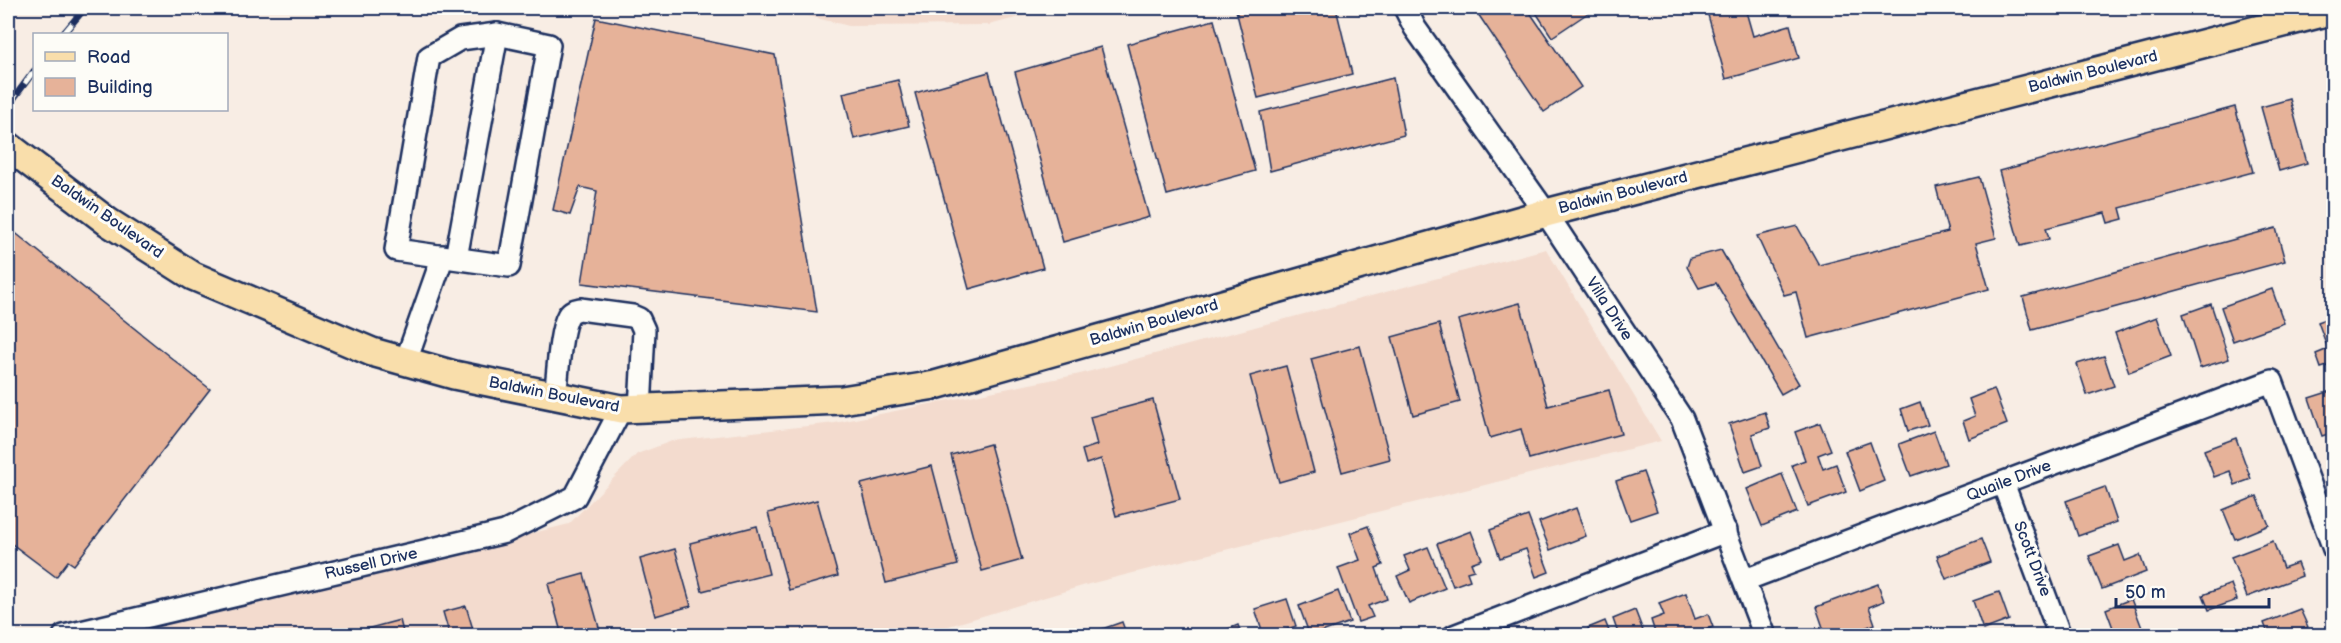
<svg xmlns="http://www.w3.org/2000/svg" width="2341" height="643" font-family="'Balsamiq Sans',sans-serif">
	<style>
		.built { fill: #f3dbce }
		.building { fill: #e6b299; stroke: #1b2f5e; stroke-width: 1.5 }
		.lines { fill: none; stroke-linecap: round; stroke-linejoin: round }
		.minor-casing { stroke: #1b2f5e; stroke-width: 26 }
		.major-casing { stroke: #1b2f5e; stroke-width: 32 }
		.minor { stroke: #fdfcf7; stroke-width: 21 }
		.major { stroke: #f9deab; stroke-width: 27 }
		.rail-casing { stroke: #1b2f5e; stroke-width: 7 }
		.rail { stroke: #fdfcf7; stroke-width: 4.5; stroke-dasharray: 14; stroke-linecap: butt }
		.labels { text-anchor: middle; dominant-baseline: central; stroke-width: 6; stroke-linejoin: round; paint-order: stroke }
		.street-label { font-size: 16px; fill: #1b2f5e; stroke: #fdfcf7 }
	</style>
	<rect width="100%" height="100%" fill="#f8ede4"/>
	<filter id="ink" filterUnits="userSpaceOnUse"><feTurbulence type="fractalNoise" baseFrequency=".0167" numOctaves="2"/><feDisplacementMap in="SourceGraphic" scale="12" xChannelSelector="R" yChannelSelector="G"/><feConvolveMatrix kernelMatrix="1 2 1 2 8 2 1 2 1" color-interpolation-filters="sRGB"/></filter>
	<g filter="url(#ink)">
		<!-- built -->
		<g class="built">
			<polygon points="776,8 1054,8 989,25 849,26"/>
			<polygon points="1546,249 1661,441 1089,584 919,635 118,636 569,524 637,454 672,441 835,423 1080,374"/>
		</g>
		<!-- building -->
		<g class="building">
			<polygon points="1246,8 1336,8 1352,74 1258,98 1236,10"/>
			<polygon points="1474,8 1527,8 1581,87 1544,112"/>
			<polygon points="1533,8 1588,8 1591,11 1552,37"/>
			<polygon points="1706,8 1745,8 1753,36 1790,25 1799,58 1726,79"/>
			<polygon points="596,18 775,55 817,312 582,283 597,191 580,187 570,215 553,210"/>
			<polygon points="1214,20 1255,171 1167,195 1127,44"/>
			<polygon points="1101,47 1149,217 1063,242 1015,72"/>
			<polygon points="989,72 1043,268 969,289 915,93"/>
			<polygon points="1393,78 1404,135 1270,171 1260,112"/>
			<polygon points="898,80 909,126 854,139 843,93"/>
			<polygon points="2290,99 2307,163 2279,171 2261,107"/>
			<polygon points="2235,107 2253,172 2120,208 2123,219 2108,223 2105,213 2046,228 2049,239 2020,246 1999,171"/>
			<polygon points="1979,177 1996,238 1976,243 1989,289 1808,338 1796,292 1784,295 1757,236 1797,226 1819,265 1948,232 1936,187"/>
			<polygon points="8,227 210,389 74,565 68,561 56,577 8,541"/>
			<polygon points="2276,228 2285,261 2032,330 2023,297"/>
			<polygon points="1721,250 1799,384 1781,394 1716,283 1699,288 1687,267 1690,258"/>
			<polygon points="2272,289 2284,323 2233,341 2221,307"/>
			<polygon points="1520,303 1548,406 1609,390 1621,434 1529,459 1521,429 1490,438 1458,320"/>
			<polygon points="2211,304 2229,359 2200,368 2183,314"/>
			<polygon points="2334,316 2334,364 2321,368 2316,354 2328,349 2318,322"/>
			<polygon points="2157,317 2171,356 2129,372 2115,333"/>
			<polygon points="1439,324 1460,402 1413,415 1392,337"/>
			<polygon points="1360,346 1390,459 1342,472 1311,359"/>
			<polygon points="2104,356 2114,386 2087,395 2077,364"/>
			<polygon points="1286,366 1314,472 1279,482 1250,376"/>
			<polygon points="1994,389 2007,424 1969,439 1963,421 1975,416 1969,399"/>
			<polygon points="2334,390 2334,432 2322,436 2309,398"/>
			<polygon points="1153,400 1180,499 1116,516 1101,459 1086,464 1082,450 1097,445 1090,417"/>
			<polygon points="1920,402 1928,425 1908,431 1901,409"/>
			<polygon points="1765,412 1770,428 1752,434 1762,466 1745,472 1729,424"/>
			<polygon points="1820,423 1831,450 1818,455 1823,469 1836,464 1846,492 1808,506 1792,465 1805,460 1795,432"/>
			<polygon points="1934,431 1946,464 1911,476 1899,444"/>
			<polygon points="2236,438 2251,479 2235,485 2230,471 2214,477 2204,450"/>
			<polygon points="1870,442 1884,481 1860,491 1845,451"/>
			<polygon points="990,444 1022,560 982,571 951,455"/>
			<polygon points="932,466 958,565 886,583 861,484"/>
			<polygon points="1643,472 1657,511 1630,520 1616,481"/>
			<polygon points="1782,474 1797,512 1762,526 1747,489"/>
			<polygon points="2105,487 2117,522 2078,536 2066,501"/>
			<polygon points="2257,496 2269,525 2235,539 2223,510"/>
			<polygon points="817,500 838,576 789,590 768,513"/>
			<polygon points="1576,508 1586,536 1550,550 1539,522"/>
			<polygon points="1528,516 1549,572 1536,577 1526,549 1500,558 1490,530"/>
			<polygon points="757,526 769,574 702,591 690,543"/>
			<polygon points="1368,526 1383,565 1376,568 1387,599 1368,606 1373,617 1358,622 1338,568 1360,560 1350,533"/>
			<polygon points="1471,531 1482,559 1471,563 1474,570 1467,572 1470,580 1453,586 1437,544"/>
			<polygon points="1981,539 1990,562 1946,579 1937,556"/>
			<polygon points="2273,541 2283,568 2297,563 2302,576 2247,597 2231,557"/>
			<polygon points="2119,545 2125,561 2140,555 2146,572 2102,589 2089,556"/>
			<polygon points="1428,547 1445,588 1409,603 1397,576 1410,570 1404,556"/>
			<polygon points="675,549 691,606 655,616 640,559"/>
			<polygon points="584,574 600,631 585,636 562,636 548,584"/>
			<polygon points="1878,584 1884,601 1869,607 1875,624 1844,636 1826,636 1816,607"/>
			<polygon points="2231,584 2237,600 2209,610 2203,595"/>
			<polygon points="1338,591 1350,622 1310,636 1299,606"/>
			<polygon points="1999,592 2009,620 1983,630 1973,601"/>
			<polygon points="1686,593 1695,619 1708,614 1713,627 1690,636 1656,636 1651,620 1664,615 1659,603"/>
			<polygon points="1287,599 1296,626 1280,632 1281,636 1264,636 1255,609"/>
			<polygon points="2131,599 2144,633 2137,636 2116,636 2106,609"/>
			<polygon points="466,606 475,636 450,636 443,612"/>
			<polygon points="2300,609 2308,627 2288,636 2269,636 2264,623"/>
			<polygon points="1635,610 1645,636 1619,636 1613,619"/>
			<polygon points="400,620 404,636 356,636 355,632"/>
			<polygon points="1605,621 1611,636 1591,636 1588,628"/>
			<polygon points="1122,622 1127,636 1092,636 1091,633"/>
			<polygon points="1238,625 1242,636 1211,636"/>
		</g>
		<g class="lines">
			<!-- minor casing -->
			<g class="minor-casing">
				<g id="minor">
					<polyline points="1405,8 1415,28 1546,213 1682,419 1765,636"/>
					<polygon points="497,34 549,45 509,266 396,250 429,57 460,39"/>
					<polyline points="456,258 497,34"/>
					<polyline points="406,361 443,256"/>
					<path d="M 555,397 C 558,377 559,332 568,316 C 571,311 575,310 580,309 L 632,316 L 639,319 L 644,330 L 640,410"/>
					<polyline points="2003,483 2060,636"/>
					<polyline points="1745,580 2272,381 2334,549"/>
					<polyline points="64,636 505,532 575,497 621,409"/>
					<polyline points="1454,636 1726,531"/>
				</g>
			</g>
			<!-- major casing -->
			<g class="major-casing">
				<polyline id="major" points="8,146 108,222 193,276 372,352 454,375 621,409 842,400 935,385 1546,213 2334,10"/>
			</g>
			<!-- minor -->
			<use href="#minor" class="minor"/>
			<!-- major -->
			<use href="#major" class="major"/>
			<!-- rail casing -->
			<g class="rail-casing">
				<g id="rail">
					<polyline points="63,34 85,8"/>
					<polyline points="8,106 34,71"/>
				</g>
			</g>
			<!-- rail -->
			<use href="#rail" class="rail"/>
		</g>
	</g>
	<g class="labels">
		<!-- street labels -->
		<g class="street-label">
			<text transform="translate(2093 72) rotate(-14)">Baldwin Boulevard</text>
			<text transform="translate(1623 193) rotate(-14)">Baldwin Boulevard</text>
			<text transform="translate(107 217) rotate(35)">Baldwin Boulevard</text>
			<text transform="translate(1609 309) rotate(57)">Villa Drive</text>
			<text transform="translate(1154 323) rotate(-16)">Baldwin Boulevard</text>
			<text transform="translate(554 395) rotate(11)">Baldwin Boulevard</text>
			<text transform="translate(2009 481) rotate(-21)">Quaile Drive</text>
			<text transform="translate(2032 559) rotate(69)">Scott Drive</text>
			<text transform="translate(371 564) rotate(-13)">Russell Drive</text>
		</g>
	</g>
	<!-- margin -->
	<rect width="2341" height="643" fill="none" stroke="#fdfcf7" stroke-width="30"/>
	<rect x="15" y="15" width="2311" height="613" fill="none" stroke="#1b2f5e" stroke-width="2" filter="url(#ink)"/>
	<!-- legend -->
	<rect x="33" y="33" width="195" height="78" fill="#fdfcf7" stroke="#a3aaba" stroke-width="1.5"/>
	<rect x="45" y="52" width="30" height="9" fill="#f9deab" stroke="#a3aaba" stroke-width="1.5"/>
	<text x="87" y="63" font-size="18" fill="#1b2f5e">Road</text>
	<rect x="45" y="78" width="30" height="18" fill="#e6b299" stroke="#a3aaba" stroke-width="1.5"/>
	<text x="87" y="93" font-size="18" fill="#1b2f5e">Building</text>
	<!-- scale -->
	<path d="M2116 598v9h153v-9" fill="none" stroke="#1b2f5e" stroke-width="3"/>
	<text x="2125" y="598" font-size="18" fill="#1b2f5e" stroke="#fdfcf7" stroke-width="4.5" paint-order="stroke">50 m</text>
</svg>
